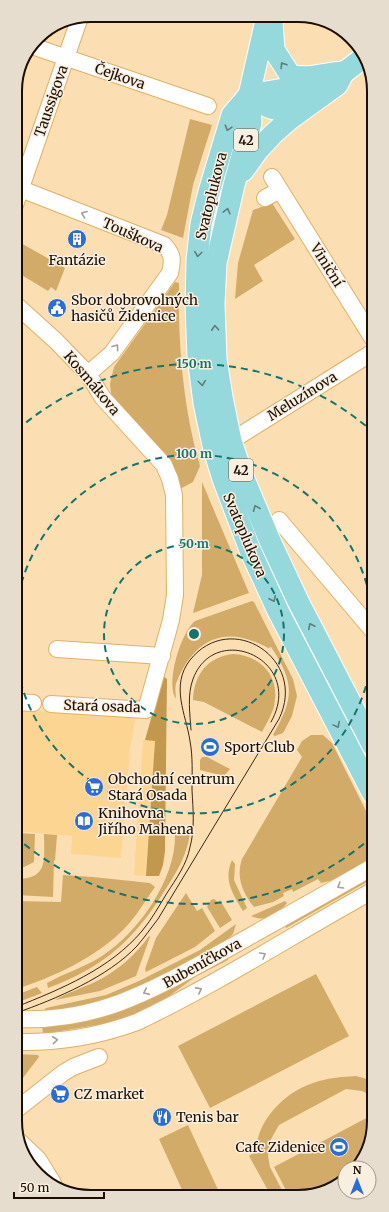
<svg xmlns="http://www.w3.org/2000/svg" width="389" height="1212" font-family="Merriweather,serif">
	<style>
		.built { fill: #fdd592 }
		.green { fill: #d2ab68 }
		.forest { fill: #c2984e }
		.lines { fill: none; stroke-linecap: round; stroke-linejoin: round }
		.minor-casing { stroke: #dfb264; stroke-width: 18 }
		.major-casing { stroke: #fff; stroke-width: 23 }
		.minor { stroke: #fff; stroke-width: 16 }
		.major { stroke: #96d9dd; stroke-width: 21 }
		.tram { stroke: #372816; stroke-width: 1 }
		.oneway { stroke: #5f7e7a }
		.oneway2 { stroke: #a49f99 }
		.ring { fill: none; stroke: #0f766e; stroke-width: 2; stroke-dasharray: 7 5 }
		.labels { text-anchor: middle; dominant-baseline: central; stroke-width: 3; stroke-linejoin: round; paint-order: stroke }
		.shield { fill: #f9efe1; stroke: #5e5244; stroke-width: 1 }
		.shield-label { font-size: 13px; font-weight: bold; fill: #1c0f00 }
		.street-label { font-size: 14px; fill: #1c0f00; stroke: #f9efe1 }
		.poi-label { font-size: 14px; fill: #1c0f00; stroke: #f9efe1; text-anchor: start }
		.rim { fill: none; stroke: #1c0f00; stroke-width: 2 }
		.centre { fill: #0f766e; stroke: #f9efe1; stroke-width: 2 }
		.ring-label { font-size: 12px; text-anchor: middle; font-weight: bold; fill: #0f766e; stroke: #f9efe1; stroke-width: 3; stroke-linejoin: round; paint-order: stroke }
	</style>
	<rect width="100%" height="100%" fill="#fbdfb2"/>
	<!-- built -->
	<g class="built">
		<polygon points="16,710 136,716 130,749 121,858 71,854 72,836 16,831"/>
		<polygon points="143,740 155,740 146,876 134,875"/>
	</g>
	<!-- green -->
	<g class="green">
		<polygon points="190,119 212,125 193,185 183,238 161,230 167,215"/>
		<polygon points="272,203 295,239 254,265 263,281 235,299 238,263 253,210"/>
		<polygon points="19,242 65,268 56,291 51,287 48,291 15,271 15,253"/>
		<path d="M 175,282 L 179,283 C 178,345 183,407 200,466 L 193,482 L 180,489 L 111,394 L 110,384 L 114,367 Z"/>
		<polygon points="202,482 249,593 193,613 202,575"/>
		<path d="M 252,601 L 254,602 L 293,679 L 297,696 L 292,716 L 283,733 L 275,736 L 273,735 C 294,698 295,683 271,647 L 268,648 C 225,624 195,639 177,681 C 174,687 176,694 176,699 C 165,684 181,632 195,621 Z"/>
		<path d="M 233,654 C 258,655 278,673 275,700 C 274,712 267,722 262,732 L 204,702 L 193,700 C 194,675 207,657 233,654 Z"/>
		<path d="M 311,735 L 323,735 L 332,743 L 373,825 L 374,849 L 368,860 L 361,866 L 338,879 L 321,883 L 318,879 L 293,892 L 292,889 L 283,893 L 284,896 L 273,902 L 254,907 C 242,892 236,877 242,859 L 302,757 L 297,750 L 302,741 Z"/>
		<polygon points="202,757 207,757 230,769 224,776 200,770 200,760"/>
		<polygon points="16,833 35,834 34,862 24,867 16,868"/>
		<path d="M 44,834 L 57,835 L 55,860 L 54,861 L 53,897 L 16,895 L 16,879 C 49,879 44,860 44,834 Z"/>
		<path d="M 190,834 C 187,854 178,870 167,887 C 136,938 105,967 48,988 L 47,983 C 65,973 85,967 102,956 C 138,933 176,879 175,835 Z"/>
		<path d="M 232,860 L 235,864 L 234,880 L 247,908 L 243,911 C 233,894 223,880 232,860 Z"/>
		<polygon points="374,874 374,878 286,928 286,925"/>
		<path d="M 63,875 L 93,877 L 150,883 L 155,887 C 145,901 136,917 124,929 C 95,958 54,977 16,989 L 16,901 L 61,902 Z"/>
		<polygon points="186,893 197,911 202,908 215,931 195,947 146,972 145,969 156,938"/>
		<polygon points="214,899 218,902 220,900 232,920 220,928 207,907 211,900"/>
		<path d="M 285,901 L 287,903 C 278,915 266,923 251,916 Z"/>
		<polygon points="236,924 233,934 224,943 161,977 119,996 78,1007 43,1011 46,1008 106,995 139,981 200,950"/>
		<path d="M 149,936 L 150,937 L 136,976 L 100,991 L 55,1000 C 67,993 82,988 95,982 C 116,972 136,955 149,936 Z"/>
		<polygon points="228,958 228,960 195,977 161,1002 128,1017 103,1024 43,1034 42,1025"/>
		<polygon points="316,974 349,1036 210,1108 178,1046"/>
		<polygon points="37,987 42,993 16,1003 16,995"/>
		<polygon points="16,1054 38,1055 39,1057 16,1087"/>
		<path d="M 356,1076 L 374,1081 L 374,1097 L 362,1091 L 346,1089 L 279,1125 L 270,1141 L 268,1156 L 270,1167 L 285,1196 L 271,1196 L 249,1156 L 256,1151 C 257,1120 285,1092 313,1083 C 327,1078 341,1077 356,1076 Z"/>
		<polygon points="374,1114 374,1126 356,1168 345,1168 345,1177 313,1196 289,1196 274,1167"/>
		<polygon points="188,1125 221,1196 182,1196 184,1194 159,1139"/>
	</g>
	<!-- forest -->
	<polygon class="forest" points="163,676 167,679 165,851 163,865 159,876 146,876 155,741 145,740"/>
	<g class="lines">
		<!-- minor casing -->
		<g class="minor-casing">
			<g id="minor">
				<polyline points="32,46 208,106"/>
				<polyline points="272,177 373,339"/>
				<path d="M 21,189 L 164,245 C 173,254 173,260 170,273 L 112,353 L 88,374"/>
				<polyline points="265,198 280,190"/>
				<polyline points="15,205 79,20"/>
				<polyline points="15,304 56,341 88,374 103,398 164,465 170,479 174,495 175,595 171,620 146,710 51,704"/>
				<polyline points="231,441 373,352"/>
				<polyline points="279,520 373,631"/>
				<polyline points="57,649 162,656"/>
				<polyline points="16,702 33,703"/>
				<path d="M 16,1019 C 101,1023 158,987 229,948 C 277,921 326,894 374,866"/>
				<path d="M 16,1042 C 57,1043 99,1036 137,1022 C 219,983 294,934 374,890"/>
				<polyline points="16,1110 63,1073 73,1067 99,1057"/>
				<polyline points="19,1141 38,1159 53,1183"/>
			</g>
		</g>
		<!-- major casing -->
		<g class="major-casing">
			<g id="major">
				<polyline points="267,16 249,95 251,123 234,185 216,263 214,304 216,359 222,397 231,441 242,474 270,541 298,601 373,746"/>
				<path d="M 272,21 L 274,50 L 290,75 C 308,80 325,73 344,72"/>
				<polyline points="333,81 363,58"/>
				<polyline points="249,95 232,115 208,195 201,224 197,260 196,305 198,357 204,403 214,450 223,479 250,550 278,611 373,794"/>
				<path d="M 249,95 C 269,110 281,116 304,101"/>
				<polyline points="249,95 313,84"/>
				<polyline points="243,171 258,150 273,134 290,119 337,85 344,72"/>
			</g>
		</g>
		<!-- minor -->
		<use href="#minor" class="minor"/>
		<!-- major -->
		<use href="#major" class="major"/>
		<!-- tram -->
		<g class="tram">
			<path d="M 191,730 C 190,714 187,695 193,679 C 215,620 306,660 271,722"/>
			<path d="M 16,1007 C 61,989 110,969 142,931 C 152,919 159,906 167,893 C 176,879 187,864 190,847 C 195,829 193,809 192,790 C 192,774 193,757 190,741 C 186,714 170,686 190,660 C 231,609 308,659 279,719 L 158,919 C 151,928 144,938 137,946 C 108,977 56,999 16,1013"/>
		</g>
	</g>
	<!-- one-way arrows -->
	<defs><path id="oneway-chevron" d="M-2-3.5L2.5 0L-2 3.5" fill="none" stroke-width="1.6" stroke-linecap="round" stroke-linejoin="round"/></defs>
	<g class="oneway">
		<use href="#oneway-chevron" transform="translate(283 65) rotate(-122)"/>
		<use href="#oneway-chevron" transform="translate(228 128) rotate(107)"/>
		<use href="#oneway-chevron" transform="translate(227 211) rotate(-76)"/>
		<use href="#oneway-chevron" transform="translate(198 254) rotate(97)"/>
		<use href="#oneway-chevron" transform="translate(215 328) rotate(-93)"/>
		<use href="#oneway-chevron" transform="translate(202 383) rotate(83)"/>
		<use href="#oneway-chevron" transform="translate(256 508) rotate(-112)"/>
		<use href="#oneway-chevron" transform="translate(273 599) rotate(65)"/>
		<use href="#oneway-chevron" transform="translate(311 626) rotate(-117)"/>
		<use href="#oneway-chevron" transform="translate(337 725) rotate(62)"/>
	</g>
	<g class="oneway2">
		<use href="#oneway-chevron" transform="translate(84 214) rotate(-159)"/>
		<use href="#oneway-chevron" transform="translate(116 347) rotate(-54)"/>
		<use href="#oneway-chevron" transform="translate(340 886) rotate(149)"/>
		<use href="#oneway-chevron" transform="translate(263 955) rotate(-30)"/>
		<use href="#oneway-chevron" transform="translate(199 990) rotate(-28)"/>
		<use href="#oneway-chevron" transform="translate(146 992) rotate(155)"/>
		<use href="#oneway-chevron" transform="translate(55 1040) rotate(-6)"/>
	</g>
	<!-- distance rings -->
	<g class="ring">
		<circle cx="194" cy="634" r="90"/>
		<path d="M373 651A180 180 0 0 1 16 661M16 607A180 180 0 0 1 373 617"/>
		<path d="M373 836A270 270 0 0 1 17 838M17 430A270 270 0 0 1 373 432"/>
	</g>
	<!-- icons -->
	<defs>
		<g id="building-disc" transform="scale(1)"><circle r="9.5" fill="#2a6cd8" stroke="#f9efe1"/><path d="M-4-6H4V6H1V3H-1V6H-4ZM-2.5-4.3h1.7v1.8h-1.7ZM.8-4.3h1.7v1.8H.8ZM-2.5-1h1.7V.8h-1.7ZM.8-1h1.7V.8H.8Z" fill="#fff"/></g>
		<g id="civic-disc" transform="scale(1)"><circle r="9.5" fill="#2a6cd8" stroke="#f9efe1"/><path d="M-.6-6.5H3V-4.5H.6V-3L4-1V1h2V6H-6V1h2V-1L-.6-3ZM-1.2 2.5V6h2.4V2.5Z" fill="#fff"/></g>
		<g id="stadium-disc" transform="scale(1)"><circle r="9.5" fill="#2a6cd8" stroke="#f9efe1"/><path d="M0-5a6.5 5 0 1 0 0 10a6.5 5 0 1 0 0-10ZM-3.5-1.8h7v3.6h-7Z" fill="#fff"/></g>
		<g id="supermarket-disc" transform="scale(1)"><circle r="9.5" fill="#2a6cd8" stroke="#f9efe1"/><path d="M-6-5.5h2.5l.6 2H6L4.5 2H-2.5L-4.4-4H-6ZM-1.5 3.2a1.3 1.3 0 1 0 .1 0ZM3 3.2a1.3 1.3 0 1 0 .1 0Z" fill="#fff"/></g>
		<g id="library-disc" transform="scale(1)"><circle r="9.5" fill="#2a6cd8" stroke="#f9efe1"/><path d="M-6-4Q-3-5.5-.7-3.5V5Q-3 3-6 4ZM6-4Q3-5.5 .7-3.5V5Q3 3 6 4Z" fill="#fff"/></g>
		<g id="restaurant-disc" transform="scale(1)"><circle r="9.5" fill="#2a6cd8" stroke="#f9efe1"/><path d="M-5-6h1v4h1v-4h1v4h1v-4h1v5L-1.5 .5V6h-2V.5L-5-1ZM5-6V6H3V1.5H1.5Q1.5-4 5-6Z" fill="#fff"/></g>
	</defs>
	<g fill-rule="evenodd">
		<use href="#building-disc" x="77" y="239"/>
		<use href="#civic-disc" x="57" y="308"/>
		<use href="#stadium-disc" x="210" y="747"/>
		<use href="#supermarket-disc" x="94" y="787"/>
		<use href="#library-disc" x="84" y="821"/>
		<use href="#supermarket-disc" x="60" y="1094"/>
		<use href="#restaurant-disc" x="162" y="1117"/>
		<use href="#stadium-disc" x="339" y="1147"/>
	</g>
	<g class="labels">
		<!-- shield labels -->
		<g class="shield">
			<rect x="234" y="129" width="24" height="22" rx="3"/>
			<rect x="229" y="459" width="24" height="22" rx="3"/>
		</g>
		<g class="shield-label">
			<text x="246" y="140">42</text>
			<text x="241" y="470">42</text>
		</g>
		<!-- street labels -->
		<g class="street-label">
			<text transform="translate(120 76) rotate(19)">Čejkova</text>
			<text transform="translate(51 101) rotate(-71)">Taussigova</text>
			<text transform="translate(211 196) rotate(-76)">Svatoplukova</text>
			<text transform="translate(133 235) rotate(24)">Touškova</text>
			<text transform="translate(327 265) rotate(58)">Viniční</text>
			<text transform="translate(92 383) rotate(50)">Kosmákova</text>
			<text transform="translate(302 396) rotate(-32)">Meluzínova</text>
			<text transform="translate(245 535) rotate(67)">Svatoplukova</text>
			<text transform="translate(102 706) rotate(2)">Stará osada</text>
			<text transform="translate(202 963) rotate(-29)">Bubeníčkova</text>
		</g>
		<!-- poi labels -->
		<g class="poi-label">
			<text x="77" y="260" text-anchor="middle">Fantázie</text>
			<text x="71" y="300">Sbor dobrovolných<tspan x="71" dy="16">hasičů Židenice</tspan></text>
			<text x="224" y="747">Sport Club</text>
			<text x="108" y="779">Obchodní centrum<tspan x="108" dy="16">Stará Osada</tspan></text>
			<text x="98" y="813">Knihovna<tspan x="98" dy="16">Jiřího Mahena</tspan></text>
			<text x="74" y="1094">CZ market</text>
			<text x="176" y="1117">Tenis bar</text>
			<text x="325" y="1147" text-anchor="end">Cafc Zidenice</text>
		</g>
	</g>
	<!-- crop -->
	<path d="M0 0H389V1212H0ZM91 22H298A69 69 0 0 1 367 91V1121A69 69 0 0 1 298 1190H91A69 69 0 0 1 22 1121V91A69 69 0 0 1 91 22Z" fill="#e7ddcf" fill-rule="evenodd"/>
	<path class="rim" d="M91 22H298A69 69 0 0 1 367 91V1121A69 69 0 0 1 298 1190H91A69 69 0 0 1 22 1121V91A69 69 0 0 1 91 22Z"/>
	<circle cx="194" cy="634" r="6" class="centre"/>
	<g class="ring-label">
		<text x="194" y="368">150 m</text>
		<text x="194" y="458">100 m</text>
		<text x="194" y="548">50 m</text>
	</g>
	<!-- north arrow -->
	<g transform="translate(357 1180)"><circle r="19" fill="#f9efe1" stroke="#a19587"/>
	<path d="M0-3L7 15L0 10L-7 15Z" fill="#2a6cd8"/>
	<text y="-6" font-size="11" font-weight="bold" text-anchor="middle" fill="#1c0f00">N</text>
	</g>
	<!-- scale -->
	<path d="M14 1192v6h90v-6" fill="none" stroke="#1c0f00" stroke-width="2"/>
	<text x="20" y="1192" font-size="12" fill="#1c0f00" stroke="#f9efe1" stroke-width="3" paint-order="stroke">50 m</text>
</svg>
